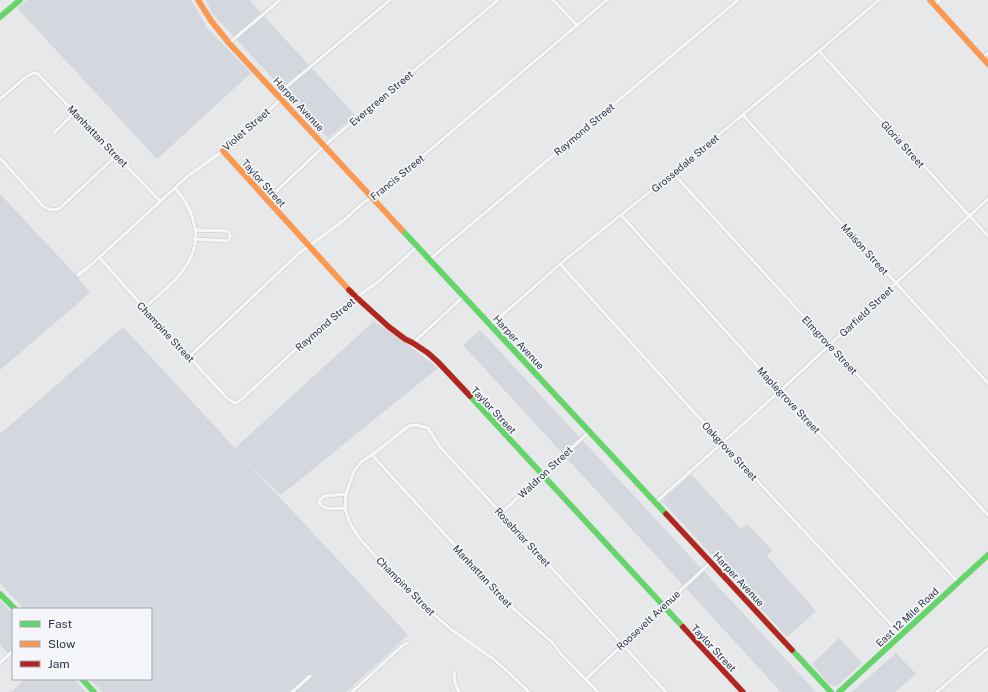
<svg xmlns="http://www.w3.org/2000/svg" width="988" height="692" font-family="'Public Sans',sans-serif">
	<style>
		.built { fill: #d4d7dd }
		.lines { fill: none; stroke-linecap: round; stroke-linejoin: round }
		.street-casing { stroke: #c4c6c8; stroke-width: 4.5 }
		.fast-casing { stroke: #c4c6c8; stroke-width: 6 }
		.slow-casing { stroke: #c4c6c8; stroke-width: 6 }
		.jam-casing { stroke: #c4c6c8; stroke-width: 6 }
		.street { stroke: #f5f6f7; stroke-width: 3.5 }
		.fast { stroke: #63d668; stroke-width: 5.5 }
		.slow { stroke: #ff974d; stroke-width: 5.5 }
		.jam { stroke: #b3261e; stroke-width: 5.5 }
		.labels { text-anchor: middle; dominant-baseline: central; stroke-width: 3.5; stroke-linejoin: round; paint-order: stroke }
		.street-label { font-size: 10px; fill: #2b3445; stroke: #f4f6f9 }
	</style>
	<rect width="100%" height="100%" fill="#e6e8ea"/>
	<!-- built -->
	<g class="built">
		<polygon points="27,0 191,0 207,28 251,73 157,159 17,8"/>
		<polygon points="206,0 249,0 355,115 328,138 212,13"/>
		<polygon points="0,194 74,273 90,293 0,370"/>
		<polygon points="374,321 407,344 438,368 281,495 244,459 408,635 346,692 102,692 90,679 151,679 151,609 24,609 0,583 0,434 123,327 235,448"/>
		<polygon points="480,330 816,692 781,692 463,345"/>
		<polygon points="691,474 741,529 747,524 772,550 767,556 816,611 787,637 662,501"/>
		<polygon points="0,600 13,614 13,659 0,644"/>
		<polygon points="839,638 862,663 839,684 834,686 828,683 812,664"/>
		<polygon points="896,653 916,674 895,692 852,692"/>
		<polygon points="25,679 74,679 86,692 11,692"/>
	</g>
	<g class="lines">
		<!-- street casing -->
		<g class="street-casing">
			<g id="street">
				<polyline points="553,0 577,25"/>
				<polyline points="934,5 940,0"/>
				<polyline points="229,43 280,0"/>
				<polyline points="819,51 988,236"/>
				<polyline points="982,58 988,53"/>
				<polyline points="0,99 27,76 34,73 37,73 160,201"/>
				<polyline points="743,115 896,283 988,383"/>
				<polyline points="54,133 75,112"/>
				<path d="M 0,158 L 44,207 C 50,210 55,211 60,208 L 116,156"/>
				<polyline points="673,173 830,345 988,515"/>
				<polyline points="267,200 325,145 498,0"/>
				<polyline points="621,215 780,391 958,582"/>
				<path d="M 195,239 L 228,241 C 231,237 231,235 228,231 L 196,230"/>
				<polyline points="100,258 144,308 228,399 235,403 238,402 243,398 339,309 378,282 418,246"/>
				<polyline points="430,259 738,0"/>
				<polyline points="560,264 722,443 901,635"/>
				<polyline points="78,275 92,264 189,175 223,151 248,130 281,99 285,88 390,0"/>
				<path d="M 144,308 C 157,296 174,284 184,269 C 204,242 196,212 175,188"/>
				<polyline points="491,325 560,264 673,173 819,51 879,0"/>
				<polyline points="413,343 464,296"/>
				<polyline points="189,357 298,254 343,221 363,203 379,193 607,0"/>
				<polyline points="372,455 506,601 516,611 552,642 560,653 598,692"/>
				<polyline points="656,502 780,391 896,283 988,199"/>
				<path d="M 345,508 C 337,508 322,512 319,501 L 324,496 L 346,494"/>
				<polyline points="501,513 590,431"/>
				<polyline points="0,663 13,651"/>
				<polyline points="454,672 455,683 459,692"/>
				<polyline points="586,679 711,562"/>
				<polyline points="292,692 310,676"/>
				<polyline points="352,692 403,645 408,643"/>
				<polyline points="529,692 505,669 492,658 452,630 425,607 407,590 360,539 351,525 348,518 345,508 346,494 354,471 361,462 372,455 409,426 416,425 428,428 440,447 666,692"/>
				<polyline points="937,692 988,648"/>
			</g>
		</g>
		<!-- fast casing -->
		<g class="fast-casing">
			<g id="fast">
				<polyline points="0,17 20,0"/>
				<polyline points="402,230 666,514"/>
				<polyline points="470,396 683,627"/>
				<polyline points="0,594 15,609"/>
				<polyline points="792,650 831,692"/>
				<polyline points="82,679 94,692"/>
				<polyline points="839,692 988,555"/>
			</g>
		</g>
		<!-- slow casing -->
		<g class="slow-casing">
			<g id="slow">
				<polyline points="198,0 212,22 229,43 402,230"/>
				<polyline points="930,0 988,64"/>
				<polyline points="223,151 349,290"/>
			</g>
		</g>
		<!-- jam casing -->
		<g class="jam-casing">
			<g id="jam">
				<polyline points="349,290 356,297 389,327 405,339 413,343 428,353 438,362 470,396"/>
				<polyline points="666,514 792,650"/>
				<polyline points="683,627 743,692"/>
			</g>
		</g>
		<!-- street -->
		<use href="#street" class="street"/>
		<!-- fast -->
		<use href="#fast" class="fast"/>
		<!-- slow -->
		<use href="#slow" class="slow"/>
		<!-- jam -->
		<use href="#jam" class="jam"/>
	</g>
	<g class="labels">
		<!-- street labels -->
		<g class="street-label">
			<text transform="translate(381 98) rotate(-40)">Evergreen Street</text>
			<text transform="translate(299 104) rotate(47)">Harper Avenue</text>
			<text transform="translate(246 129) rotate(-41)">Violet Street</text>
			<text transform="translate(584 129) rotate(-40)">Raymond Street</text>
			<text transform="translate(98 136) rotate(46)">Manhattan Street</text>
			<text transform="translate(903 144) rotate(48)">Gloria Street</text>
			<text transform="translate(685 163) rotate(-40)">Grossedale Street</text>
			<text transform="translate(397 177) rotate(-39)">Francis Street</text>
			<text transform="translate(264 183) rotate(48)">Taylor Street</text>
			<text transform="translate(865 249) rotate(48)">Maison Street</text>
			<text transform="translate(866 311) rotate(-43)">Garfield Street</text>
			<text transform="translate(325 324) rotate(-41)">Raymond Street</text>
			<text transform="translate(166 332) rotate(47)">Champine Street</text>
			<text transform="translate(519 342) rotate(47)">Harper Avenue</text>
			<text transform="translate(830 345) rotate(47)">Elmgrove Street</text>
			<text transform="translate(789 400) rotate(47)">Maplegrove Street</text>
			<text transform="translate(494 410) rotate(47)">Taylor Street</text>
			<text transform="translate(730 451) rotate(47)">Oakgrove Street</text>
			<text transform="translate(545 472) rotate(-43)">Waldron Street</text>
			<text transform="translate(523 537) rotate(47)">Rosebriar Street</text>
			<text transform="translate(483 576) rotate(47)">Manhattan Street</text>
			<text transform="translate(739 579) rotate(47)">Harper Avenue</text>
			<text transform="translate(406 586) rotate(45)">Champine Street</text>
			<text transform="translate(907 617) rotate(-43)">East 12 Mile Road</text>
			<text transform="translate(648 620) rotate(-43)">Roosevelt Avenue</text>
			<text transform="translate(714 648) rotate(47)">Taylor Street</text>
		</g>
	</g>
	<!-- legend -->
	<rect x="12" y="608" width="140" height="72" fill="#f4f6f9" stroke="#a4a8b1"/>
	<rect x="20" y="621" width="20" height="6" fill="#63d668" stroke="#a4a8b1"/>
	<text x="48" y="628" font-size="12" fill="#2b3445">Fast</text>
	<rect x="20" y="641" width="20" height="6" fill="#ff974d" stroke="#a4a8b1"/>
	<text x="48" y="648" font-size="12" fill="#2b3445">Slow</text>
	<rect x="20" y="661" width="20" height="6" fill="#b3261e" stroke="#a4a8b1"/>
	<text x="48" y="668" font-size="12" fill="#2b3445">Jam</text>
</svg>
